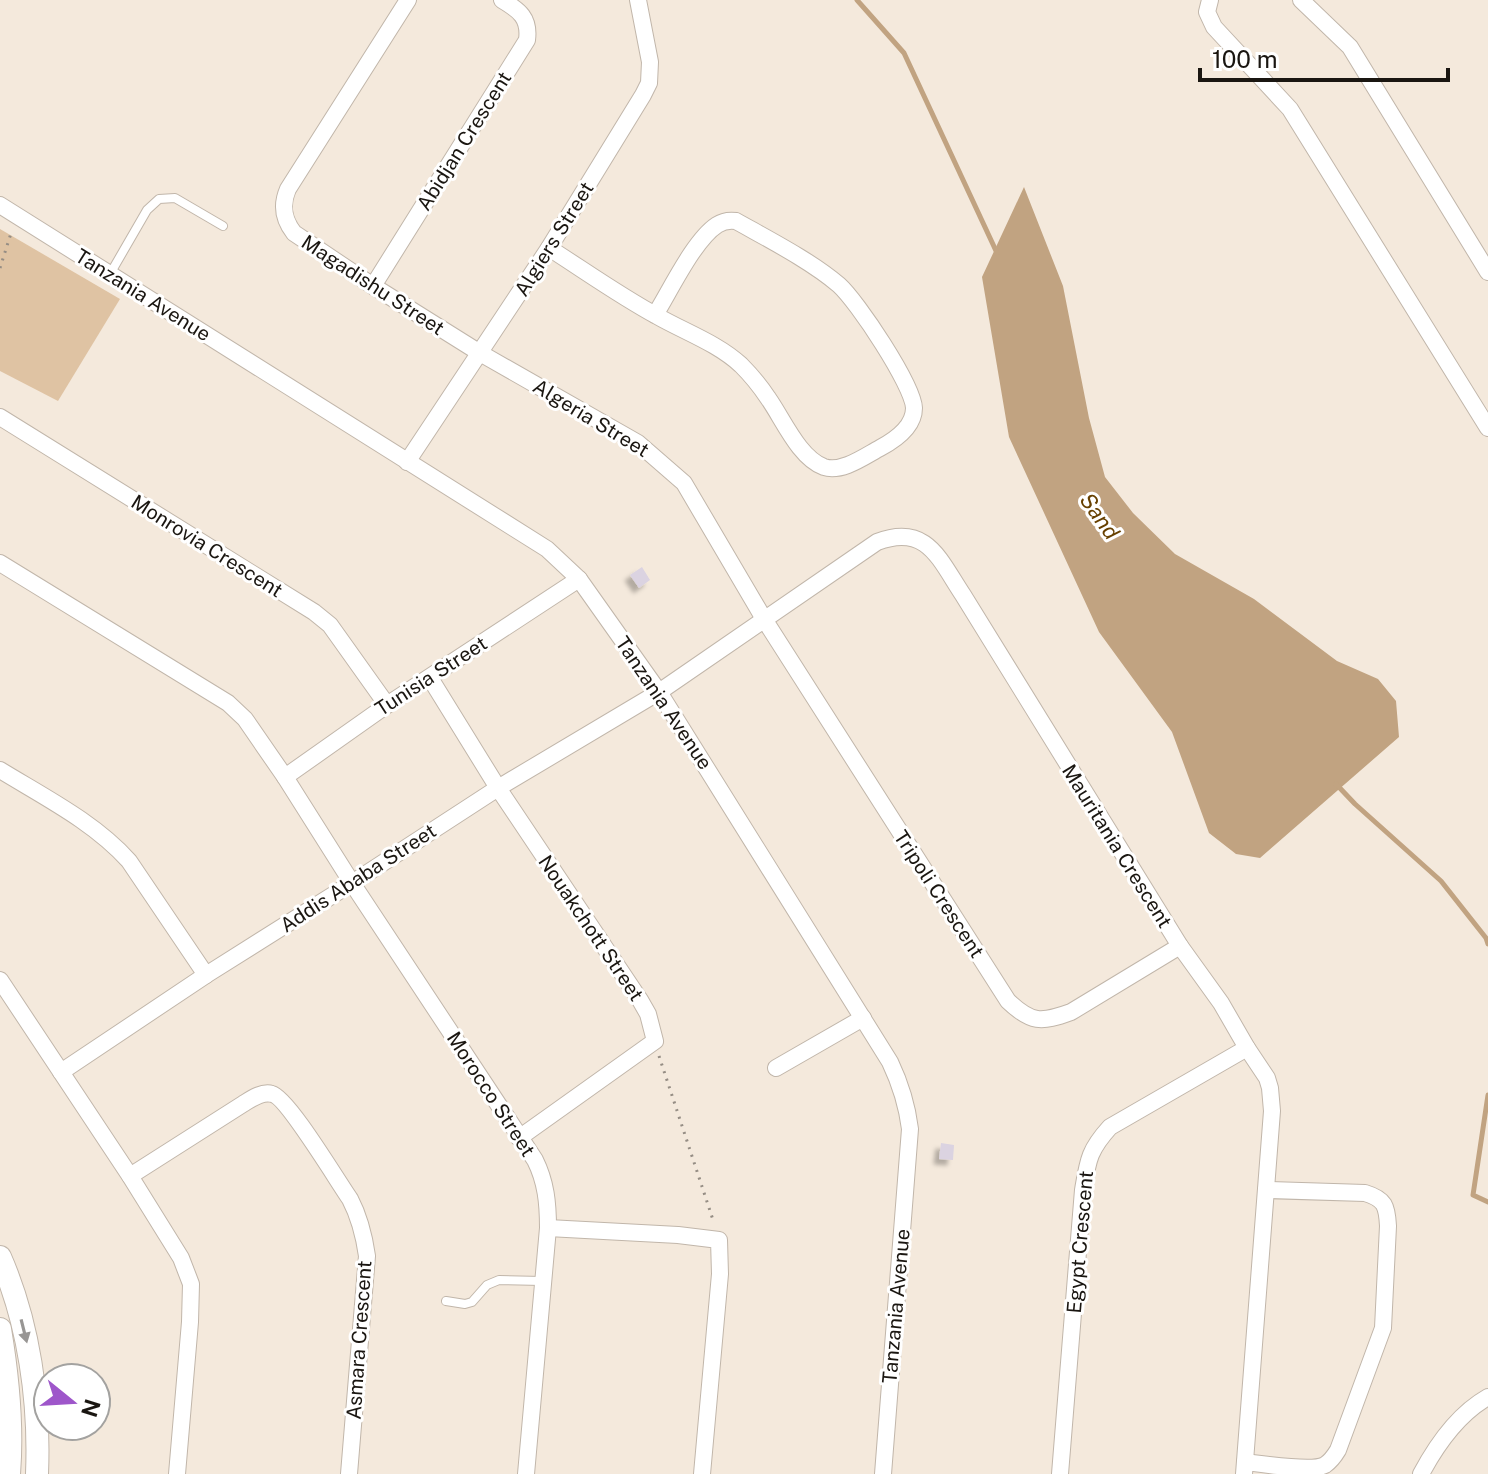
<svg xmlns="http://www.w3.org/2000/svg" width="1488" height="1474" font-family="'Public Sans',sans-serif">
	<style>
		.green { fill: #dfc3a3 }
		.water { fill: #c1a381 }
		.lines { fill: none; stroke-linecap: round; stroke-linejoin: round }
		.stream { stroke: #c1a381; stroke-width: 5 }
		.building { fill: #dbd3e1; filter: url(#shadow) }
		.lane-casing { stroke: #c1b6aa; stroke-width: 10 }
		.street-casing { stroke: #c1b6aa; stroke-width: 18 }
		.secondary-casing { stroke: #c1b6aa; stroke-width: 24 }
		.path { stroke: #958d84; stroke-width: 3; stroke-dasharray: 2 6; stroke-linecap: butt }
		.lane { stroke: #fff; stroke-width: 8 }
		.street { stroke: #fff; stroke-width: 16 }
		.secondary { stroke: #fff; stroke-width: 22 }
		.oneway { fill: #989694 }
		.labels { text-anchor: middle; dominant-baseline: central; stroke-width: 6; stroke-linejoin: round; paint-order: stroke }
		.street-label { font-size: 20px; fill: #1a1611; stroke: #fff }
		.water-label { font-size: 22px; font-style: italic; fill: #674000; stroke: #fff }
	</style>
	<defs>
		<filter id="shadow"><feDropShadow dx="-5.5" dy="5.5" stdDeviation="2" flood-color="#0004"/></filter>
	</defs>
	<rect width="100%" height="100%" fill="#f4e9dc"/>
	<!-- green -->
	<polygon class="green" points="0,229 120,299 58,401 0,371"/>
	<!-- water -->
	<polygon class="water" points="1024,187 1063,286 1089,418 1105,477 1133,513 1175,554 1254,599 1337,661 1378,679 1396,701 1399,737 1260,858 1236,854 1209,833 1172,732 1099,632 1009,437 982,277"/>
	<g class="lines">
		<!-- stream -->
		<g class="stream">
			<polyline points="857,0 904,53 997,253"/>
			<polyline points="1336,784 1355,804 1441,881 1486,938 1488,944"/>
			<polyline points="1488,1095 1473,1195 1488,1202"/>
		</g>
	</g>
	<!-- building -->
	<g class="building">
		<polygon points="642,567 650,580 639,588 630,575"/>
		<polygon points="941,1143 954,1145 953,1160 939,1159"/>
	</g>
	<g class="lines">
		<!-- lane casing -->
		<g class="lane-casing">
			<g id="lane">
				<polyline points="110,274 147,210 159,199 175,198 223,226"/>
				<polyline points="446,1301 465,1304 472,1302 487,1285 499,1280 542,1281"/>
			</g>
		</g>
		<!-- street casing -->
		<g class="street-casing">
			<g id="street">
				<path d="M 408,0 L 288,189 C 281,205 283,219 294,233 L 373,286 L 480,353 L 638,443 L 684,483 L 764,619 L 1008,1001 C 1031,1023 1041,1023 1071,1012 L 1180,946"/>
				<polyline points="1210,0 1207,12 1214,27 1290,109 1488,428"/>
				<polyline points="1301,0 1350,47 1488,272"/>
				<path d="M 0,205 L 547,549 L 579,579 L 659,692 L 890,1062 C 901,1085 907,1105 910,1129 L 883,1474"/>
				<path d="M 549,248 C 585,271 620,296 657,316 C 685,332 717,343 741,365 C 751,375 760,386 768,398 C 783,419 799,458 824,467 C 842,473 865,456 880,448 C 895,440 914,427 914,408 C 913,385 857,301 839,285 C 811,261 768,239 736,221 C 729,220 723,221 717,225 C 694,240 670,291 655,315"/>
				<path d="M 373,286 L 527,40 C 530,18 519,10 502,0"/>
				<polyline points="0,417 314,612 330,625 387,705"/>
				<polyline points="407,462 549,248 643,95 649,83 650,62 638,0"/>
				<path d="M 0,563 L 228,703 L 245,719 L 285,777 L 352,883 L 535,1160 C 546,1182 548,1203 548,1228 L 526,1474"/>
				<polyline points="430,678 498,788 640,1000 648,1014 655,1041 519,1138"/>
				<path d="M 0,770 C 44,797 94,822 129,861 L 206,975"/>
				<polyline points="285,777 387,705 579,579"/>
				<polyline points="0,980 130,1176 181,1258 191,1284 190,1322 177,1474"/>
				<polyline points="776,1068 863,1018"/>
				<path d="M 61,1072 L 206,975 L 352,883 L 498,788 L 659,692 L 877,542 C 927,523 939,559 963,595 L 1180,946 L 1221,1003 L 1247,1048 L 1267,1078 L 1270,1088 L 1272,1111 L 1244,1474"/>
				<path d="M 130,1176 L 243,1104 C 251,1099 262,1091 272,1094 C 287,1097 338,1182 350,1199 C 360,1218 364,1235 367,1256 L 349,1474"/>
				<polyline points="548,1228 678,1235 719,1240 720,1274 702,1474"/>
				<path d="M 1245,1462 C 1262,1464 1312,1472 1325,1465 C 1331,1461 1335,1455 1338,1450 L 1383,1328 L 1388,1226 C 1387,1206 1385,1199 1365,1193 L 1266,1190"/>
				<path d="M 1060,1474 L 1083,1190 C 1088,1160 1089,1150 1110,1127 L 1247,1048"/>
				<path d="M 1421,1474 C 1437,1444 1458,1414 1488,1397"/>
			</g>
		</g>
		<!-- secondary casing -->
		<g class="secondary-casing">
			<g id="secondary">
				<path d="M 0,1257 C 29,1323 40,1401 37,1474"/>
				<path d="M 0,1329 C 8,1377 13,1425 9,1474"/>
			</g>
		</g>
		<!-- path -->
		<g class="path">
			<polyline points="0,268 12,230"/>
			<polyline points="659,1056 714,1223"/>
		</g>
		<!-- lane -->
		<use href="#lane" class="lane"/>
		<!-- street -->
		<use href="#street" class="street"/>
		<!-- secondary -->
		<use href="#secondary" class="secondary"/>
	</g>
	<!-- one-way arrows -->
	<defs><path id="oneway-solid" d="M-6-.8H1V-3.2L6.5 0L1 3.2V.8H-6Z" transform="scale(2)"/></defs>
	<use class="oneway" href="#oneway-solid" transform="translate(24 1331) rotate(76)"/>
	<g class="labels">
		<!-- street labels -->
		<g class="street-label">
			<text transform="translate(464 141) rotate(-58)">Abidjan Crescent</text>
			<text transform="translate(554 239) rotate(-58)">Algiers Street</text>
			<text transform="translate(373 285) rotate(33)">Magadishu Street</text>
			<text transform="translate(143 295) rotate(32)">Tanzania Avenue</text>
			<text transform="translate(591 418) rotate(31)">Algeria Street</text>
			<text transform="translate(207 546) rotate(32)">Monrovia Crescent</text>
			<text transform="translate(431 676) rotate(-33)">Tunisia Street</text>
			<text transform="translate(664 703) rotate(56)">Tanzania Avenue</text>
			<text transform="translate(1117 846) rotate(58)">Mauritania Crescent</text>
			<text transform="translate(358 878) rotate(-33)">Addis Ababa Street</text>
			<text transform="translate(939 894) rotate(57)">Tripoli Crescent</text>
			<text transform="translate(591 928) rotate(56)">Nouakchott Street</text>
			<text transform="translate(491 1094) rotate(57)">Morocco Street</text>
			<text transform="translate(1080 1242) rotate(-85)">Egypt Crescent</text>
			<text transform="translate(896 1306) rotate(-85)">Tanzania Avenue</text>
			<text transform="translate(359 1340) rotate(-86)">Asmara Crescent</text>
		</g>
		<!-- water labels -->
		<g class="water-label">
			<text transform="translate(1100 516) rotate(55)">Sand</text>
		</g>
	</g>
	<!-- north arrow -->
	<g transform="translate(72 1402) rotate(108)"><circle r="38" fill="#ffffff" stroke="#a3a2a0" stroke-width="2"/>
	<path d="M0-6L14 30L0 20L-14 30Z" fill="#9e56ca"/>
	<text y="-12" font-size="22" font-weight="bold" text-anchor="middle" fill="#1a1611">N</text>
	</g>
	<!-- scale -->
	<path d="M1200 68v12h248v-12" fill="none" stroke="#1a1611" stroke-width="4"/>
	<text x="1212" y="68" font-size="24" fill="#1a1611" stroke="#ffffff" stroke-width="6" paint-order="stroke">100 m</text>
</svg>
